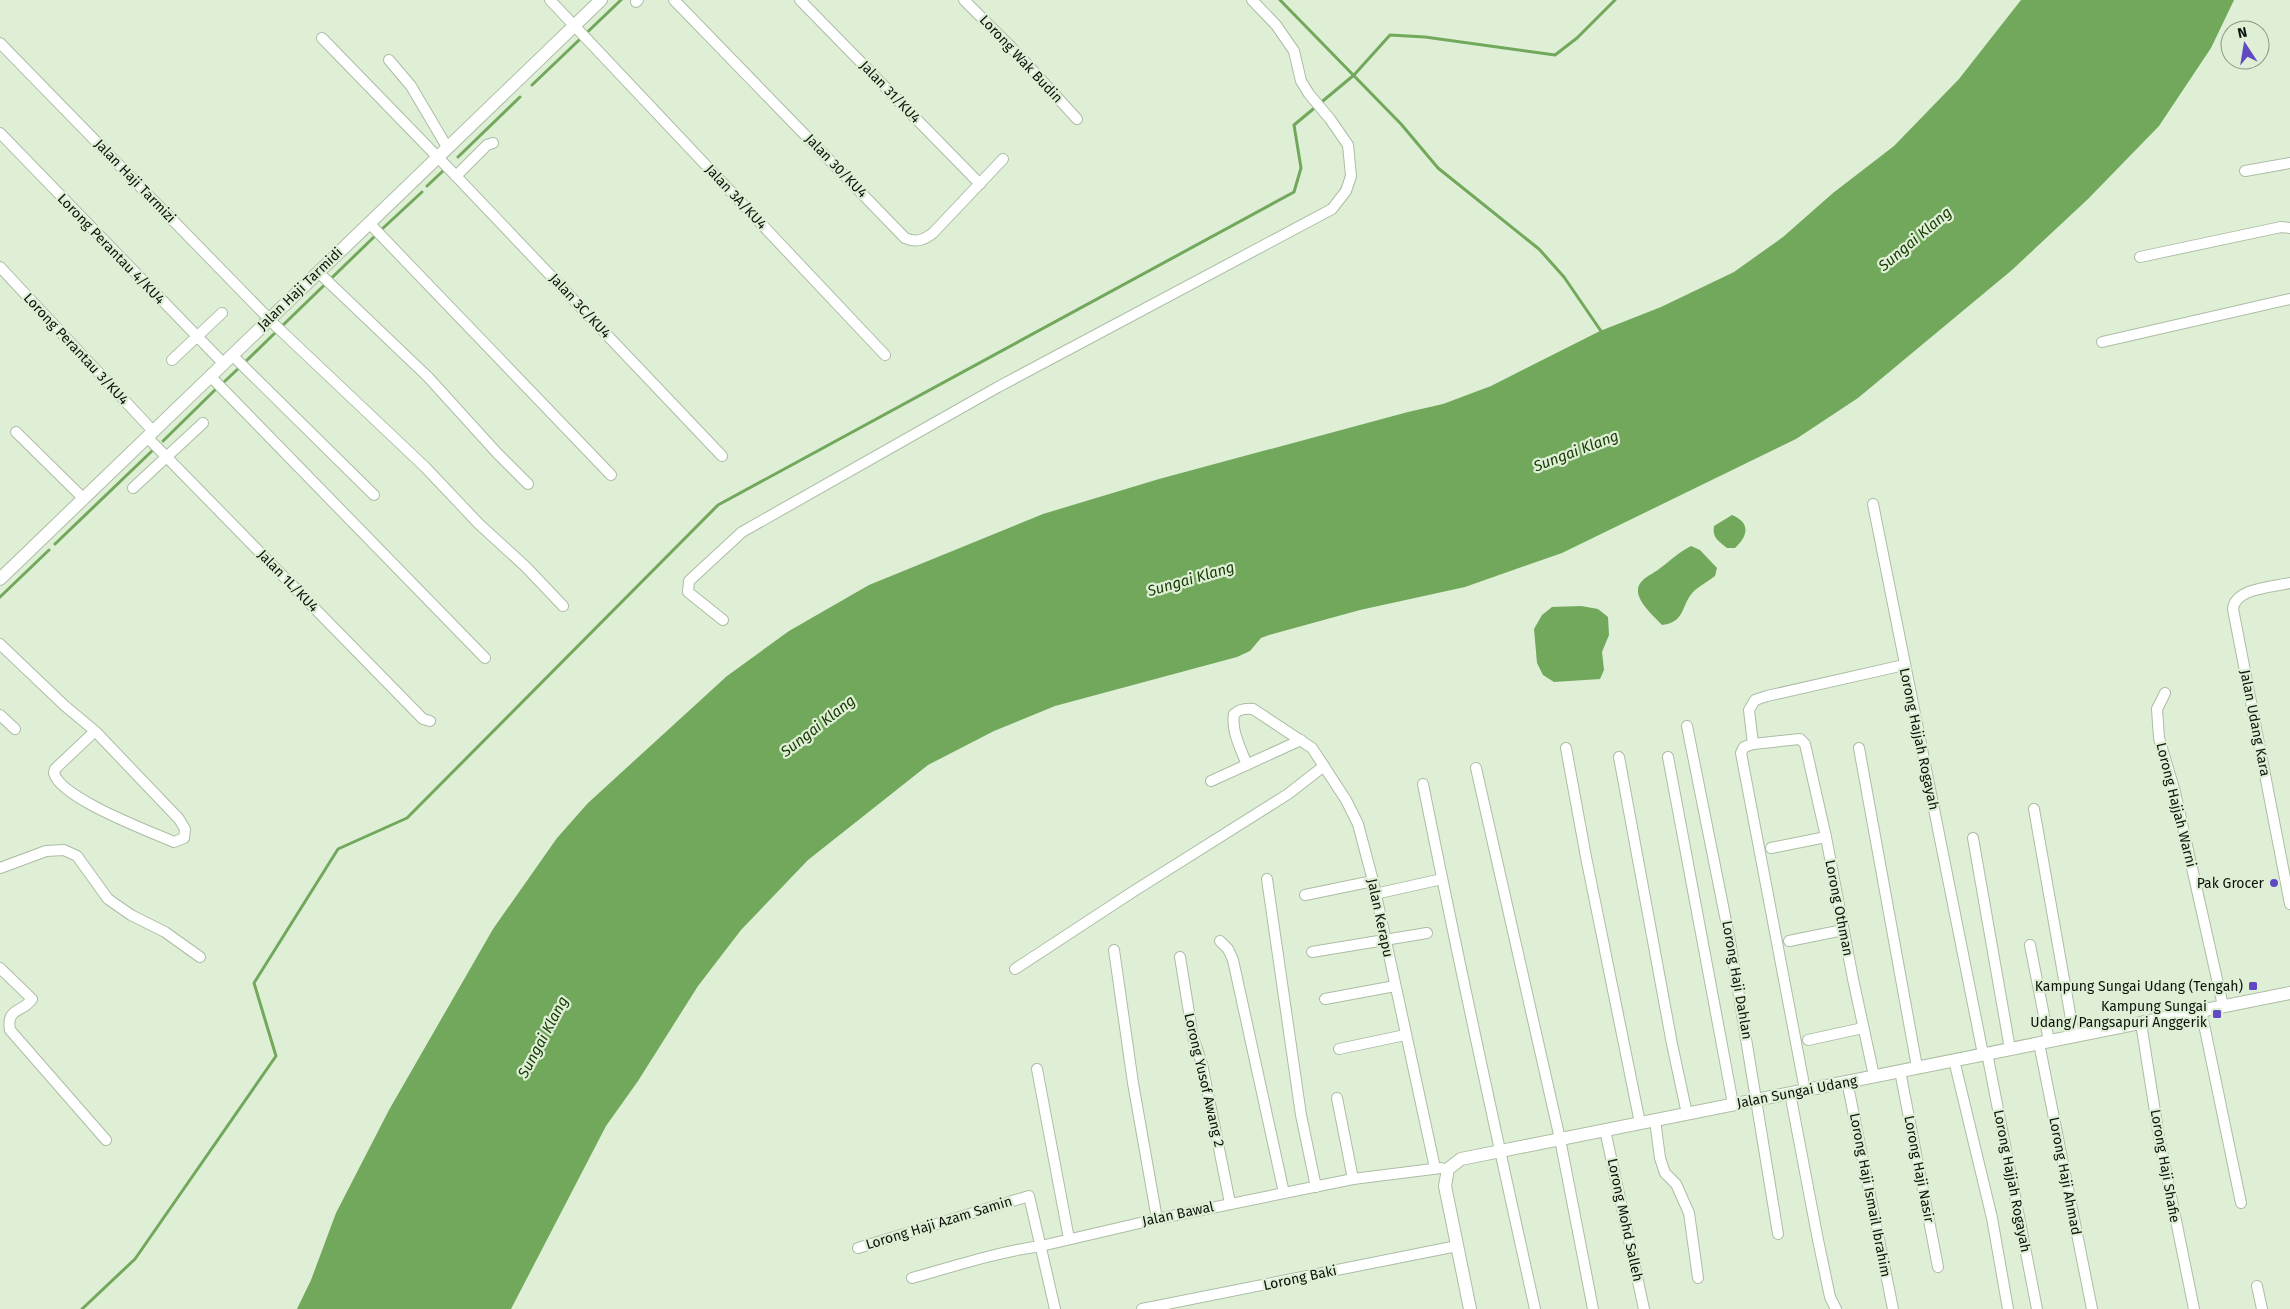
<svg xmlns="http://www.w3.org/2000/svg" width="2290" height="1309" font-family="'Fira Sans',sans-serif">
	<style>
		.water { fill: #72a85b }
		.lines { fill: none; stroke-linecap: round; stroke-linejoin: round }
		.stream { stroke: #72a85b; stroke-width: 3 }
		.minor-casing { stroke: #acbda5; stroke-width: 12 }
		.tertiary-casing { stroke: #acbda5; stroke-width: 14 }
		.minor { stroke: #fff; stroke-width: 10 }
		.tertiary { stroke: #fff; stroke-width: 12 }
		.poi-dot { fill: #6049c2; stroke: #deefd6; stroke-width: 2 }
		.labels { text-anchor: middle; dominant-baseline: central; stroke-width: 4.5; stroke-linejoin: round; paint-order: stroke }
		.street-label { font-size: 14px; fill: #0d130a; stroke: #deefd6 }
		.poi-label { font-size: 14px; fill: #0d130a; stroke: #deefd6; text-anchor: end }
		.water-label { font-size: 15px; font-style: italic; fill: #153800; stroke: #deefd6 }
	</style>
	<rect width="100%" height="100%" fill="#deefd6"/>
	<!-- water -->
	<g class="water">
		<polygon points="2021,0 2234,0 2211,48 2159,126 2088,199 2012,270 1858,398 1796,439 1562,553 1465,587 1360,610 1269,635 1261,638 1250,651 1237,657 1055,706 994,731 928,765 808,860 741,930 698,986 638,1081 606,1126 511,1309 297,1309 311,1280 336,1213 389,1110 493,929 557,838 588,803 727,676 789,631 869,585 1043,514 1159,479 1408,412 1443,404 1491,386 1600,331 1661,307 1734,272 1783,237 1833,193 1894,146 1959,79"/>
		<path d="M 1732,515 C 1751,523 1748,536 1735,548 L 1727,548 C 1719,541 1712,538 1714,526 Z"/>
		<path d="M 1691,546 L 1700,550 L 1717,568 L 1715,576 C 1709,581 1701,585 1695,590 C 1680,604 1687,622 1662,625 C 1653,615 1627,594 1643,580 C 1647,576 1654,573 1659,569 C 1670,561 1679,552 1691,546 Z"/>
		<polygon points="1581,606 1598,609 1608,617 1609,635 1602,652 1604,670 1600,679 1554,682 1543,675 1537,663 1534,629 1542,615 1552,607"/>
	</g>
	<g class="lines">
		<!-- stream -->
		<g class="stream">
			<polyline points="1280,0 1401,124 1438,168 1539,249 1564,277 1603,334"/>
			<polyline points="532,85 621,0"/>
			<polyline points="458,157 520,97"/>
			<polyline points="427,186 444,170"/>
			<polyline points="381,230 422,192"/>
			<polyline points="281,327 375,236"/>
			<polyline points="244,363 277,331"/>
			<polyline points="224,382 240,367"/>
			<polyline points="163,441 217,388"/>
			<polyline points="55,544 153,450"/>
			<polyline points="0,597 49,550"/>
			<polyline points="82,1309 135,1259 276,1056 254,983 338,849 407,818 718,505 1294,192 1301,168 1294,125 1354,75 1390,35 1425,37 1555,55 1577,38 1615,0"/>
		</g>
		<!-- minor casing -->
		<g class="minor-casing">
			<g id="minor">
				<polyline points="550,0 885,355"/>
				<path d="M 674,0 L 905,238 C 916,243 924,240 933,233 L 1003,159"/>
				<polyline points="800,0 980,184"/>
				<polyline points="964,0 1016,52 1077,119"/>
				<polyline points="636,2 638,0"/>
				<polyline points="322,38 456,176 722,456"/>
				<polyline points="0,43 276,326 425,467 479,524 526,567 563,606"/>
				<polyline points="389,60 411,86 447,147"/>
				<polyline points="0,133 223,363"/>
				<polyline points="2245,171 2290,163"/>
				<polyline points="456,176 487,145 493,143"/>
				<polyline points="369,223 611,475"/>
				<polyline points="2140,257 2281,227 2290,228"/>
				<polyline points="0,267 153,431"/>
				<polyline points="318,272 428,377 497,453 528,484"/>
				<polyline points="2102,342 2290,299"/>
				<polyline points="232,355 374,495"/>
				<polyline points="172,360 222,313"/>
				<polyline points="210,376 485,658"/>
				<polyline points="16,432 83,498"/>
				<polyline points="147,437 423,719 430,721"/>
				<polyline points="133,488 203,423"/>
				<polyline points="1873,504 1983,1054"/>
				<path d="M 2290,583 C 2273,587 2235,588 2233,609 L 2290,904"/>
				<polyline points="723,620 688,592 689,581 742,532 998,387 1332,209 1346,191 1351,176 1348,145 1330,119 1309,94 1301,81 1294,51 1276,25 1252,0"/>
				<path d="M 0,644 L 65,706 L 95,731 L 179,819 L 185,829 L 184,838 L 174,842 C 149,831 60,798 54,773 L 55,769 L 95,731"/>
				<polyline points="2165,693 2157,709 2159,738 2175,792 2223,1006"/>
				<polyline points="0,715 15,729"/>
				<polyline points="1687,726 1730,941 1778,1234"/>
				<polyline points="1753,744 1744,747 1741,753 1805,1090"/>
				<polyline points="1566,748 1586,857 1640,1123"/>
				<polyline points="1859,748 1917,1067"/>
				<polyline points="1619,757 1672,1044 1687,1114"/>
				<polyline points="1668,757 1733,1104"/>
				<path d="M 1247,765 C 1241,749 1231,731 1234,714 C 1240,709 1245,708 1253,709 L 1312,748 L 1346,800 L 1358,824 L 1373,881 L 1435,1168"/>
				<polyline points="1476,768 1560,1139 1593,1309"/>
				<polyline points="1211,781 1301,740"/>
				<path d="M 1423,784 C 1458,959 1496,1134 1535,1309"/>
				<polyline points="2034,809 2074,1036"/>
				<polyline points="1973,838 2010,1049"/>
				<polyline points="1771,848 1826,837"/>
				<polyline points="0,868 46,851 64,850 77,856 108,899 131,915 165,932 200,957"/>
				<polyline points="1267,879 1301,1115 1316,1187"/>
				<polyline points="1375,894 1442,879"/>
				<polyline points="1305,895 1373,881"/>
				<polyline points="1220,941 1228,949 1233,960 1284,1193"/>
				<polyline points="1789,941 1843,930"/>
				<polyline points="2030,945 2049,1041"/>
				<polyline points="1114,950 1133,1083 1157,1219"/>
				<polyline points="1312,952 1427,933"/>
				<polyline points="1180,957 1193,1037 1202,1064 1230,1203"/>
				<path d="M 0,968 L 32,999 C 23,1013 6,1007 10,1030 L 106,1140"/>
				<polyline points="1015,969 1134,891 1288,794 1324,766"/>
				<polyline points="1325,999 1395,986"/>
				<polyline points="2201,1010 2241,1203"/>
				<polyline points="2141,1023 2159,1137 2194,1309"/>
				<polyline points="1808,1040 1863,1028"/>
				<polyline points="2039,1043 2092,1309"/>
				<polyline points="1339,1049 1405,1035"/>
				<polyline points="1987,1053 2037,1309"/>
				<polyline points="1954,1060 1992,1218 2008,1309"/>
				<polyline points="1037,1069 1069,1239"/>
				<polyline points="1900,1071 1938,1267"/>
				<polyline points="1874,1076 1853,979 1826,837 1805,744 1800,739 1753,744 1749,710 1755,700 1767,696 1904,665"/>
				<polyline points="1847,1081 1893,1309"/>
				<polyline points="1790,1093 1818,1240 1830,1297 1836,1309"/>
				<polyline points="1337,1098 1353,1179"/>
				<polyline points="1655,1120 1660,1158 1665,1173 1676,1184 1689,1213 1698,1278"/>
				<polyline points="1605,1130 1644,1309"/>
				<polyline points="858,1248 1029,1196 1055,1309"/>
				<path d="M 912,1278 C 955,1266 997,1252 1041,1246 L 1157,1219 L 1353,1179 L 1441,1168"/>
				<polyline points="2257,1286 2262,1309"/>
				<polyline points="1142,1309 1457,1246"/>
			</g>
		</g>
		<!-- tertiary casing -->
		<g class="tertiary-casing">
			<g id="tertiary">
				<polyline points="0,579 601,0"/>
				<polyline points="1470,1309 1445,1186 1448,1169 1461,1159 2290,993"/>
			</g>
		</g>
		<!-- minor -->
		<use href="#minor" class="minor"/>
		<!-- tertiary -->
		<use href="#tertiary" class="tertiary"/>
	</g>
	<!-- markers -->
	<g class="poi-dot">
		<circle cx="2274" cy="883" r="5"/>
		<rect x="2248" y="981" width="10" height="10" rx="2.5"/>
		<rect x="2212" y="1009" width="10" height="10" rx="2.5"/>
	</g>
	<g class="labels">
		<!-- street labels -->
		<g class="street-label">
			<text transform="translate(1021 59) rotate(47)">Lorong Wak Budin</text>
			<text transform="translate(890 92) rotate(46)">Jalan 31/KU4</text>
			<text transform="translate(836 166) rotate(46)">Jalan 30/KU4</text>
			<text transform="translate(135 181) rotate(46)">Jalan Haji Tarmizi</text>
			<text transform="translate(736 197) rotate(47)">Jalan 3A/KU4</text>
			<text transform="translate(111 249) rotate(46)">Lorong Perantau 4/KU4</text>
			<text transform="translate(300 289) rotate(-44)">Jalan Haji Tarmidi</text>
			<text transform="translate(580 306) rotate(47)">Jalan 3C/KU4</text>
			<text transform="translate(76 349) rotate(47)">Lorong Perantau 3/KU4</text>
			<text transform="translate(288 581) rotate(46)">Jalan 1L/KU4</text>
			<text transform="translate(2255 723) rotate(79)">Jalan Udang Kara</text>
			<text transform="translate(1919 739) rotate(78)">Lorong Hajjah Rogayah</text>
			<text transform="translate(2176 805) rotate(76)">Lorong Hajjah Warni</text>
			<text transform="translate(1839 908) rotate(79)">Lorong Othman</text>
			<text transform="translate(1380 918) rotate(78)">Jalan Kerapu</text>
			<text transform="translate(1737 980) rotate(80)">Lorong Haji Dahlan</text>
			<text transform="translate(1204 1080) rotate(77)">Lorong Yusof Awang 2</text>
			<text transform="translate(1797 1092) rotate(-11)">Jalan Sungai Udang</text>
			<text transform="translate(2165 1166) rotate(80)">Lorong Haji Shafie</text>
			<text transform="translate(1919 1169) rotate(79)">Lorong Haji Nasir</text>
			<text transform="translate(2065 1176) rotate(79)">Lorong Haji Ahmad</text>
			<text transform="translate(2012 1181) rotate(79)">Lorong Hajjah Rogayah</text>
			<text transform="translate(1870 1195) rotate(79)">Lorong Haji Ismail Ibrahim</text>
			<text transform="translate(1178 1214) rotate(-12)">Jalan Bawal</text>
			<text transform="translate(1625 1220) rotate(78)">Lorong Mohd Salleh</text>
			<text transform="translate(939 1223) rotate(-17)">Lorong Haji Azam Samin</text>
			<text transform="translate(1300 1278) rotate(-12)">Lorong Baki</text>
		</g>
		<!-- poi labels -->
		<g class="poi-label">
			<text x="2264" y="883">Pak Grocer</text>
			<text x="2243" y="986">Kampung Sungai Udang (Tengah)</text>
			<text x="2207" y="1006">Kampung Sungai<tspan x="2207" dy="16">Udang/Pangsapuri Anggerik</tspan></text>
		</g>
		<!-- water labels -->
		<g class="water-label">
			<text transform="translate(1915 239) rotate(-40)">Sungai Klang</text>
			<text transform="translate(1576 451) rotate(-21)">Sungai Klang</text>
			<text transform="translate(1191 579) rotate(-16)">Sungai Klang</text>
			<text transform="translate(818 726) rotate(-38)">Sungai Klang</text>
			<text transform="translate(543 1037) rotate(-62)">Sungai Klang</text>
		</g>
	</g>
	<!-- north arrow -->
	<g transform="translate(2245 45) rotate(348)"><circle r="24" fill="#deefd6" stroke="#8a9784"/>
	<path d="M0-4L9 19L0 12L-9 19Z" fill="#6049c2"/>
	<text y="-8" font-size="14" font-weight="bold" text-anchor="middle" fill="#0d130a">N</text>
	</g>
</svg>
